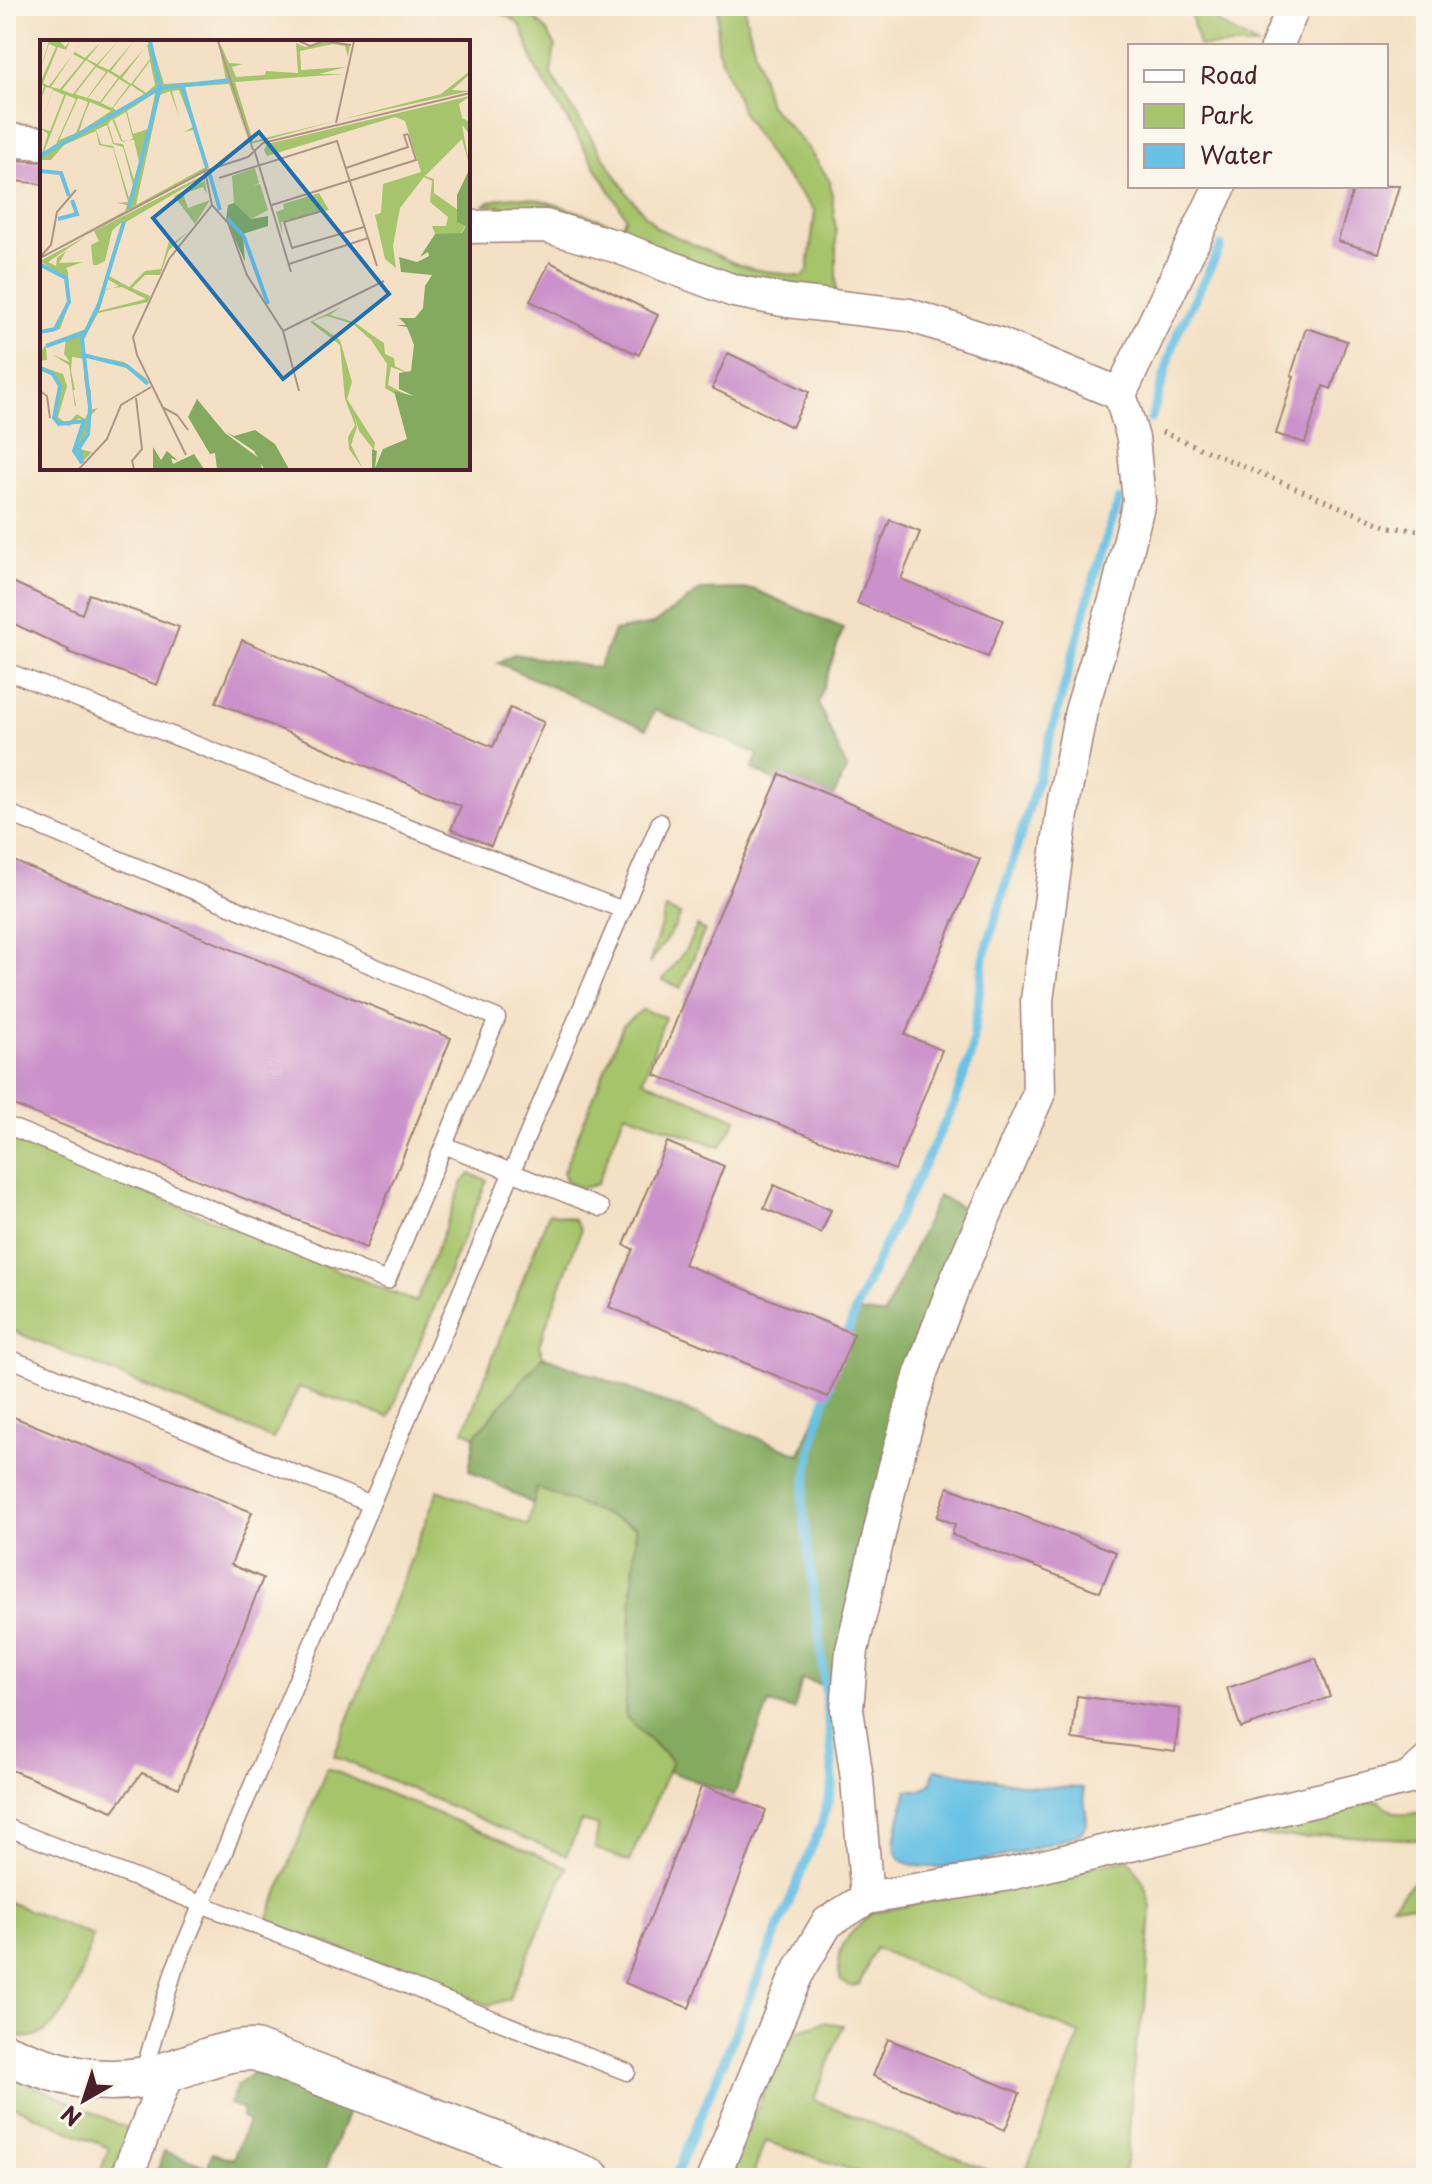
<svg xmlns="http://www.w3.org/2000/svg" width="1432" height="2184" font-family="'Playpen Sans',sans-serif">
	<style>
		.green { fill: #a6c46b; stroke: #78724b; stroke-width: 2 }
		.forest { fill: #84aa5f; stroke: #676445; stroke-width: 2 }
		.water { fill: #67c1e4; stroke: #587088; stroke-width: 2 }
		.lines { fill: none; stroke-linecap: round; stroke-linejoin: round }
		.stream { stroke: #67c1e4; stroke-width: 9 }
		.building { fill: #ca91ca }
		.service-casing { stroke: #9f8078; stroke-width: 19 }
		.minor-casing { stroke: #9f8078; stroke-width: 35 }
		.tertiary-casing { stroke: #9f8078; stroke-width: 43 }
		.path { stroke: #9f8078; stroke-width: 5; stroke-dasharray: 2 6; stroke-linecap: butt }
		.service { stroke: #fff; stroke-width: 16 }
		.minor { stroke: #fff; stroke-width: 32 }
		.tertiary { stroke: #fff; stroke-width: 40 }
		.inset-river { fill: none; stroke: #67c1e4; stroke-width: 4 }
		.inset-road { fill: none; stroke: #b09387; stroke-width: 2 }
		.view { fill: #1f6fb2; fill-opacity: 0.15; stroke: #1f6fb2; stroke-width: 4 }
		.inset-edge { fill: none; stroke: #4a1f2b; stroke-width: 4 }
	</style>
	<rect width="100%" height="100%" fill="#fbf7ec"/>
	<filter id="ink" filterUnits="userSpaceOnUse"><feTurbulence type="fractalNoise" baseFrequency=".0125" numOctaves="2"/><feDisplacementMap in="SourceGraphic" scale="16" xChannelSelector="R" yChannelSelector="G"/><feConvolveMatrix kernelMatrix="1 2 1 2 8 2 1 2 1" color-interpolation-filters="sRGB"/></filter>
	<filter id="wash" filterUnits="userSpaceOnUse"><feTurbulence type="fractalNoise" baseFrequency=".006" numOctaves="4" result="noise"/><feDisplacementMap in="SourceGraphic" scale="32" xChannelSelector="R" yChannelSelector="G"/><feGaussianBlur stdDeviation="1.8" result="paint"/><feColorMatrix in="noise" values="0 0 0 0 0 0 0 0 0 0 0 0 0 0 0 0 0 1.4 0 .05"/><feComposite in="paint" operator="in"/></filter>
	<g filter="url(#wash)">
		<rect width="100%" height="100%" fill="#f4e1c5"/>
		<!-- green -->
		<g class="green">
			<path d="M 483,6 L 516,6 L 529,12 L 547,31 L 555,45 L 551,74 L 561,91 L 629,196 L 657,228 L 734,263 L 752,269 L 803,277 L 808,270 L 815,211 L 776,165 L 744,116 L 717,47 L 718,6 L 745,6 L 746,17 L 769,105 L 808,148 L 830,181 L 836,231 L 836,293 L 707,268 L 545,211 L 484,205 C 520,182 582,216 621,226 L 626,217 L 535,67 L 521,26 L 511,18 Z"/>
			<polygon points="1194,6 1223,6 1218,23 1258,46 1199,46 1191,14"/>
			<polygon points="666,909 680,915 676,925 649,964"/>
			<polygon points="697,926 705,930 681,988 663,980 686,949"/>
			<path d="M 642,1010 L 665,1017 L 643,1080 L 737,1119 L 720,1147 L 625,1113 L 597,1184 C 582,1189 568,1190 563,1172 L 623,1025 Z"/>
			<polygon points="6,1136 416,1302 462,1184 470,1174 487,1180 389,1417 299,1387 273,1439 6,1328"/>
			<polygon points="549,1213 574,1219 581,1230 539,1345 543,1356 475,1436 464,1431"/>
			<polygon points="537,1487 636,1527 625,1716 672,1762 629,1862 595,1848 598,1826 581,1821 566,1856 334,1756 438,1490 528,1525"/>
			<polygon points="327,1768 567,1867 509,1999 489,2005 267,1921"/>
			<path d="M 1378,1800 C 1393,1817 1406,1816 1426,1811 L 1426,1840 L 1329,1835 L 1306,1838 L 1241,1835 Z"/>
			<path d="M 1129,1859 L 1144,1883 L 1151,1907 L 1145,2009 L 1135,2047 L 1127,2159 L 1122,2178 L 1023,2178 L 1080,2034 L 875,1948 L 859,1985 L 850,1986 L 841,1981 C 832,1947 850,1933 873,1913 Z"/>
			<polygon points="1426,1869 1426,1906 1392,1905"/>
			<path d="M 6,1901 L 93,1936 C 82,1967 72,2020 38,2035 C 30,2039 15,2037 6,2036 Z"/>
			<polygon points="824,2022 843,2025 814,2100 1006,2178 876,2178 765,2141 752,2178 728,2178 785,2042 797,2031"/>
			<polygon points="6,2073 138,2133 119,2178 98,2178 109,2148 6,2103"/>
		</g>
		<!-- forest -->
		<g class="forest">
			<polygon points="753,589 843,628 818,703 847,769 833,797 781,774 777,782 752,769 758,754 655,710 646,729 498,663 514,654 599,668 614,631 653,624 701,590"/>
			<polygon points="938,1196 975,1214 837,1689 802,1679 794,1710 769,1703 734,1795 668,1771 672,1761 625,1716 636,1527 537,1488 533,1504 469,1470 475,1436 543,1356 800,1454 858,1312 884,1315"/>
			<polygon points="256,2070 350,2106 322,2178 155,2178 164,2151 208,2167 212,2153 233,2159 248,2121 242,2118 243,2109 229,2104 237,2086"/>
		</g>
		<!-- water -->
		<path class="water" d="M 935,1769 L 1037,1787 L 1083,1788 L 1087,1823 L 1081,1833 C 1050,1844 919,1887 898,1856 C 890,1845 904,1804 907,1790 L 921,1790 L 931,1783 Z"/>
		<g class="lines">
			<!-- stream -->
			<g class="stream">
				<polyline points="1151,419 1177,334 1221,246"/>
				<polyline points="845,1341 856,1309 881,1252 955,1102 971,1054 984,957 1050,738 1098,563 1119,500"/>
				<polyline points="675,2178 821,1825 833,1783 831,1750 820,1640 802,1503 817,1424 830,1385"/>
			</g>
		</g>
		<g id="blocks">
			<!-- building -->
			<g class="building">
				<polygon points="6,159 42,162 42,184 6,180"/>
				<polygon points="1354,186 1399,186 1379,253 1338,241"/>
				<polygon points="550,262 658,315 639,355 530,301"/>
				<polygon points="1306,328 1347,341 1331,389 1323,386 1305,443 1276,434 1294,376 1291,375"/>
				<polygon points="728,353 809,392 792,427 712,388"/>
				<polygon points="890,520 920,532 901,579 1003,620 988,657 857,603"/>
				<polygon points="6,579 82,614 89,594 179,627 157,685 68,652 69,650 6,620"/>
				<polygon points="242,640 493,747 510,708 544,722 491,846 451,829 461,806 216,702"/>
				<polygon points="780,774 980,859 905,1035 942,1050 895,1170 655,1075 702,954"/>
				<polygon points="6,858 451,1038 366,1248 6,1102"/>
				<polygon points="667,1142 724,1166 684,1264 854,1334 828,1397 609,1307 633,1249 624,1245"/>
				<polygon points="774,1185 831,1210 821,1233 764,1208"/>
				<polygon points="6,1414 252,1512 231,1565 263,1578 179,1788 142,1773 113,1811 6,1768"/>
				<polygon points="948,1487 1116,1552 1100,1592 952,1535 955,1524 937,1517"/>
				<polygon points="1316,1658 1330,1697 1241,1728 1227,1688"/>
				<polygon points="1077,1696 1180,1709 1175,1752 1072,1739"/>
				<polygon points="702,1785 766,1810 689,2008 625,1983"/>
				<polygon points="888,2039 1020,2093 1005,2130 873,2076"/>
			</g>
		</g>
	</g>
	<g filter="url(#ink)">
		<use href="#blocks" fill-opacity="0" stroke="#9f8078" stroke-width="2"/>
		<g class="lines">
			<!-- service casing -->
			<g class="service-casing">
				<g id="service">
					<polyline points="6,671 623,910"/>
					<polyline points="6,812 497,1018 387,1281 6,1125"/>
					<polyline points="444,1145 601,1208"/>
					<polyline points="6,1357 371,1504"/>
					<polyline points="1404,1772 1426,1752"/>
					<polyline points="6,1827 627,2072"/>
					<polyline points="142,2077 174,1970 660,822"/>
				</g>
			</g>
			<!-- minor casing -->
			<g class="minor-casing">
				<g id="minor">
					<polyline points="1277,46 1294,6"/>
					<polyline points="6,140 42,143"/>
					<polyline points="468,227 545,226 615,246 734,291 788,301 909,315 999,344 1120,394"/>
					<polyline points="867,1898 857,1779 847,1709 852,1650 894,1470 921,1373 954,1285 1039,1093 1037,1000 1064,800 1081,711 1117,594 1139,501 1133,438 1120,394 1220,186"/>
					<polyline points="126,2178 168,2072"/>
					<polyline points="713,2178 796,1976 827,1923 867,1898 1010,1874 1426,1774"/>
				</g>
			</g>
			<!-- tertiary casing -->
			<g class="tertiary-casing">
				<path id="tertiary" d="M 6,2054 C 65,2078 110,2090 173,2070 C 201,2061 226,2049 255,2050 L 590,2178"/>
			</g>
			<!-- path -->
			<polyline class="path" points="1162,432 1388,527 1426,531"/>
			<!-- service -->
			<use href="#service" class="service"/>
			<!-- minor -->
			<use href="#minor" class="minor"/>
			<!-- tertiary -->
			<use href="#tertiary" class="tertiary"/>
		</g>
	</g>
	<!-- overview -->
	<g transform="translate(40 40)">
		<rect width="430" height="430" fill="#f4e1c5"/>
		<path d="M 9,1 L 20,1 L 25,7 L 30,1 L 26,10 L 18,7 L 3,43 L 9,46 L 43,1 L 35,12 L 45,18 L 62,1 L 47,19 L 57,24 L 78,1 L 58,25 L 69,30 L 94,1 L 71,31 L 80,36 L 111,1 L 124,44 L 186,40 L 178,1 L 209,103 L 189,44 L 145,47 L 168,130 L 20,206 L 85,171 L 87,165 L 77,163 L 88,162 L 73,108 L 59,105 L 56,91 L 24,105 L 11,120 L 0,120 L 8,94 L 0,88 L 10,91 L 24,55 L 13,50 L 0,86 L 13,49 L 6,47 L 0,61 L 4,46 L 0,43 L 16,7 L 9,4 L 0,30 ZM 107,5 L 110,19 L 91,44 L 82,38 ZM 33,14 L 44,20 L 20,49 L 11,47 ZM 46,20 L 55,26 L 40,45 L 33,54 L 22,50 ZM 110,21 L 115,45 L 106,53 L 93,44 ZM 56,27 L 66,32 L 47,58 L 35,54 ZM 68,32 L 78,38 L 60,62 L 48,58 ZM 79,39 L 89,45 L 72,68 L 61,63 ZM 91,45 L 104,54 L 77,71 L 73,68 ZM 139,50 L 153,87 L 144,92 L 153,90 L 166,127 L 96,165 L 120,55 L 130,51 L 139,77 L 132,51 ZM 115,53 L 108,89 L 93,94 L 87,71 ZM 26,55 L 36,59 L 16,104 L 4,112 ZM 38,58 L 48,62 L 36,93 L 19,100 ZM 50,62 L 71,71 L 39,92 L 44,76 ZM 86,72 L 93,99 L 83,102 L 74,79 ZM 72,79 L 81,101 L 94,100 L 99,122 L 94,140 L 83,104 L 74,103 L 68,84 ZM 67,85 L 73,104 L 83,107 L 93,145 L 89,158 L 73,106 L 61,104 L 56,90 ZM 179,1 L 189,23 L 203,24 L 192,27 L 196,37 L 225,35 L 226,31 L 258,33 L 256,3 L 265,7 L 284,2 L 310,5 L 308,17 L 305,6 L 293,4 L 260,11 L 261,30 L 306,27 L 279,34 L 304,34 L 195,42 L 213,101 L 295,81 L 211,104 ZM 430,31 L 430,34 L 412,50 L 430,51 L 299,80 L 401,54 ZM 430,56 L 419,64 L 422,78 L 430,82 L 430,95 L 422,85 L 430,128 L 422,99 L 385,136 L 394,139 L 394,153 L 418,170 L 426,185 L 420,195 L 395,194 L 392,186 L 406,186 L 408,177 L 390,162 L 392,141 L 384,137 L 360,168 L 353,206 L 356,228 L 345,219 L 335,175 L 341,173 L 343,144 L 381,132 L 365,81 L 355,77 L 227,116 L 224,110 L 227,104 ZM 215,128 L 219,143 L 214,145 L 220,144 L 228,170 L 211,179 L 194,164 L 192,136 ZM 164,135 L 167,154 L 163,147 L 143,154 L 148,168 L 170,160 L 155,184 L 134,156 L 164,141 L 163,137 L 86,182 L 69,236 L 89,247 L 105,231 L 121,229 L 130,198 L 133,203 L 148,192 L 129,210 L 120,235 L 105,235 L 92,248 L 110,256 L 108,262 L 58,273 L 44,299 L 44,314 L 84,322 L 107,339 L 109,344 L 87,326 L 45,315 L 47,325 L 46,340 L 51,351 L 50,370 L 58,368 L 51,375 L 50,392 L 40,409 L 52,412 L 40,424 L 34,411 L 44,381 L 39,378 L 29,386 L 19,384 L 14,378 L 21,346 L 15,335 L 0,326 L 23,334 L 27,346 L 18,377 L 27,384 L 37,374 L 45,379 L 49,371 L 44,338 L 45,319 L 32,317 L 31,331 L 35,350 L 33,350 L 36,365 L 35,367 L 29,325 L 13,315 L 30,322 L 24,314 L 26,299 L 6,306 L 7,320 L 0,321 L 0,312 L 5,306 L 14,301 L 46,289 L 63,251 L 79,246 L 67,239 L 84,180 L 72,191 L 65,221 L 57,225 L 53,225 L 51,205 L 59,201 L 54,191 ZM 82,247 L 106,259 L 59,271 L 66,249 ZM 279,153 L 289,170 L 241,182 L 243,196 L 236,172 L 244,169 L 243,164 ZM 45,197 L 8,222 L 16,226 L 17,218 L 26,211 L 19,223 L 43,222 L 26,228 L 28,232 L 30,262 L 20,289 L 11,292 L 0,293 L 15,289 L 29,262 L 26,238 L 0,221 ZM 301,267 L 290,275 L 314,282 L 332,295 L 344,303 L 345,314 L 354,318 L 355,326 L 370,334 L 351,327 L 348,345 L 365,354 L 355,354 L 345,348 L 347,324 L 331,300 L 313,284 L 287,276 L 273,281 L 300,300 L 312,342 L 307,359 L 335,403 L 334,410 L 319,391 L 314,375 L 317,387 L 311,405 L 323,429 L 309,409 L 308,397 L 315,385 L 305,359 L 300,305 L 270,282 Z" fill="#a6c46b" fill-rule="evenodd"/>
		<path d="M 430,128 L 430,429 L 332,429 L 332,409 L 337,411 L 335,428 L 343,409 L 367,399 L 354,351 L 374,356 L 359,349 L 359,333 L 371,331 L 374,305 L 367,287 L 356,285 L 366,285 L 359,278 L 375,278 L 383,268 L 385,246 L 392,235 L 361,232 L 359,217 L 377,222 L 389,216 L 388,212 L 380,217 L 395,194 L 422,193 L 426,186 L 417,182 L 417,155 ZM 194,163 L 211,179 L 228,176 L 228,186 L 203,194 L 205,222 L 186,179 L 188,165 ZM 157,359 L 185,393 L 220,419 L 222,429 L 177,429 L 175,413 L 170,414 L 148,377 ZM 215,390 L 235,404 L 249,429 L 224,429 L 214,411 L 186,392 L 194,396 ZM 113,407 L 121,420 L 127,411 L 138,421 L 131,418 L 133,424 L 154,414 L 164,429 L 113,429 Z" fill="#84aa5f"/>
		<path class="inset-river" d="M 142,46 L 167,128M 121,48 L 190,40M 0,116 L 118,49M 0,131 L 21,133 L 29,156M 169,132 L 180,170M 89,168 L 120,48 L 110,1M 187,178 L 204,197 L 228,264M 18,179 L 37,174 L 32,160M 0,292 L 15,289 L 29,262 L 26,238 L 1,225M 6,306 L 46,292M 43,315 L 87,326 L 108,344M 0,328 L 13,334 L 20,346 L 14,378 L 19,384 L 44,381 L 34,411 L 42,423 L 39,408 L 48,394 L 50,367 L 42,299 L 59,264 L 84,181"/>
		<path class="inset-road" d="M 178,1 L 213,110M 259,1 L 270,6 L 284,1 L 311,5M 296,83 L 314,1M 214,109 L 251,232M 306,128 L 368,107 L 364,95 L 368,94M 179,138 L 297,101 L 337,226M 172,165 L 188,183 L 207,235 L 243,291 L 259,351M 232,165 L 376,120 L 368,94M 282,171 L 244,182 L 252,208 L 324,187M 1,216 L 11,205 L 17,172 L 36,150M 0,218 L 165,131 L 208,117 L 223,103 L 430,53M 249,224 L 328,198M 243,291 L 344,241M 0,351 L 7,356 L 10,378M 122,367 L 137,375 L 148,390M 146,415 L 97,315 L 93,297 L 129,219 L 172,165 L 165,131M 39,429 L 67,399 L 81,365 L 111,347M 94,429 L 92,421 L 102,409 L 96,358"/>
		<path class="view" d="M 219,92 L 349,254 L 243,339 L 113,178 Z"/>
		<rect width="430" height="430" class="inset-edge"/>
	</g>
	<!-- margin -->
	<rect width="1432" height="2184" fill="none" stroke="#fbf7ec" stroke-width="32"/>
	<!-- legend -->
	<rect x="1128" y="44" width="260" height="144" fill="#fbf7ec" stroke="#b4a19f" stroke-width="2"/>
	<rect x="1144" y="70" width="40" height="12" fill="#ffffff" stroke="#b4a19f" stroke-width="2"/>
	<text x="1200" y="84" font-size="24" fill="#4a1f2b">Road</text>
	<rect x="1144" y="104" width="40" height="24" fill="#a6c46b" stroke="#b4a19f" stroke-width="2"/>
	<text x="1200" y="124" font-size="24" fill="#4a1f2b">Park</text>
	<rect x="1144" y="144" width="40" height="24" fill="#67c1e4" stroke="#b4a19f" stroke-width="2"/>
	<text x="1200" y="164" font-size="24" fill="#4a1f2b">Water</text>
	<!-- north arrow -->
	<g transform="translate(84 2100) rotate(219)" stroke="#fbf7ec" stroke-width="6" paint-order="stroke">
	<path d="M0-6L14 30L0 20L-14 30Z" fill="#4a1f2b"/>
	<text y="-12" font-size="22" font-weight="bold" text-anchor="middle" fill="#4a1f2b">N</text>
	</g>
</svg>
